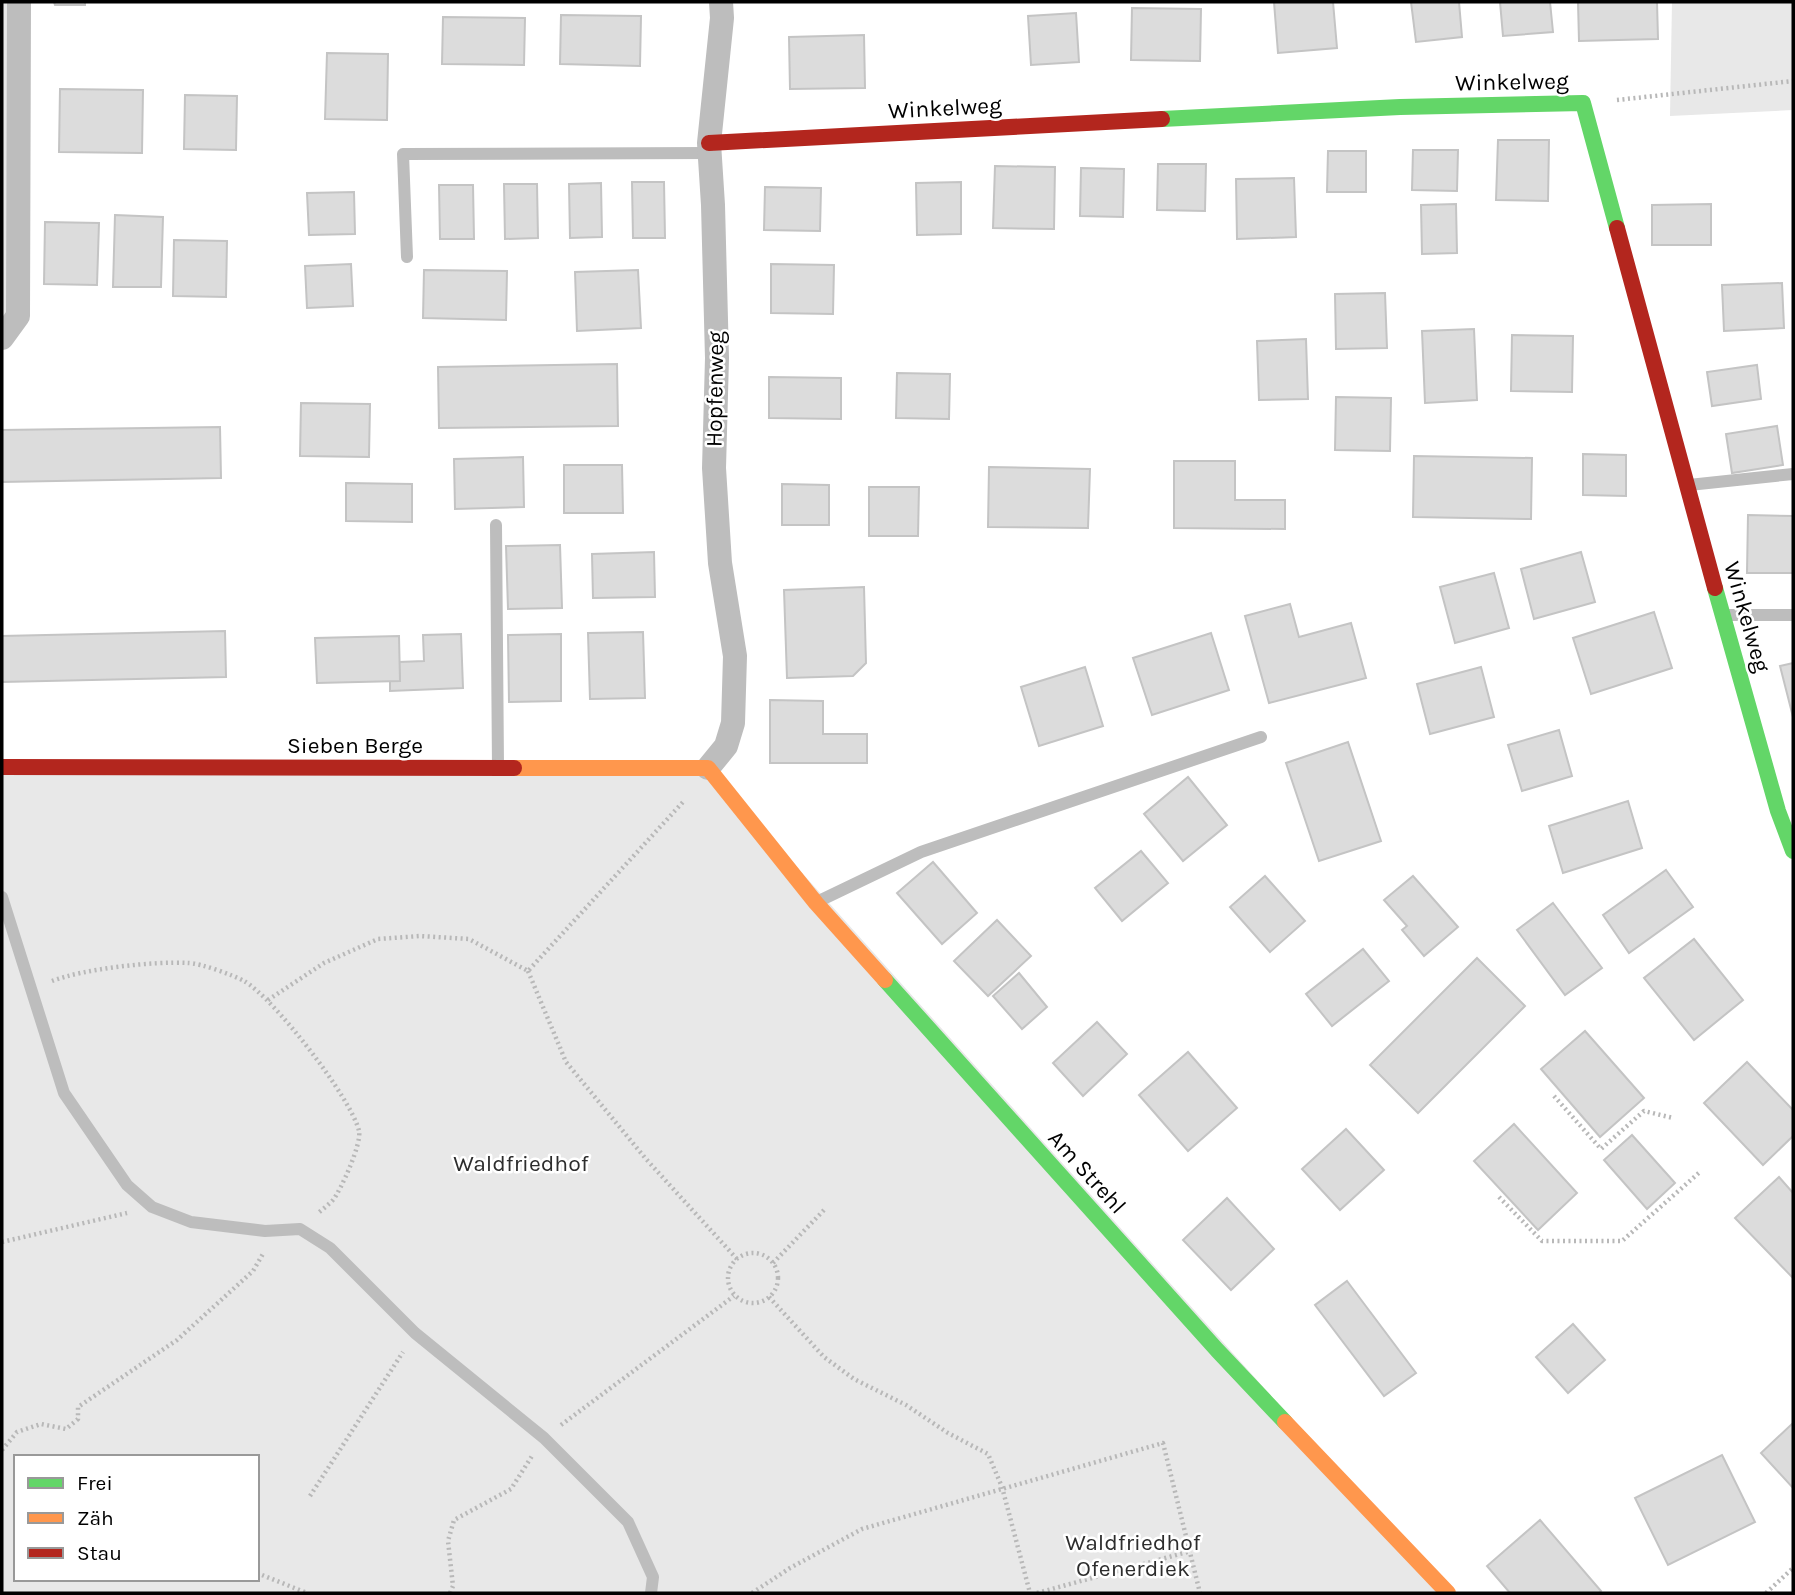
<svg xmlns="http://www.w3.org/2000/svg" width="1795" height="1595" font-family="Karla,sans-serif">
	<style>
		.green { fill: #e8e8e8; fill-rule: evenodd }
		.building { fill: #dcdcdc; stroke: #c4c4c4; stroke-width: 2 }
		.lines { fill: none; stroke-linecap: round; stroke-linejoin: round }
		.path { stroke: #b8b8b8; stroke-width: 4.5; stroke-dasharray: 2 3.5; stroke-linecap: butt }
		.lane { stroke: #bdbdbd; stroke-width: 12 }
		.street { stroke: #bdbdbd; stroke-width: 24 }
		.fast { stroke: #63d668; stroke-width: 16 }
		.slow { stroke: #ff974d; stroke-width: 16 }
		.jam { stroke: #b3261e; stroke-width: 16 }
		.labels { text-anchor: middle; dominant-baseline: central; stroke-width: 5; stroke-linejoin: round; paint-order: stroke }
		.street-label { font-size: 23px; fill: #000; stroke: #fff }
		.park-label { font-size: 23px; fill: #2d2d2d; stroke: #fff }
	</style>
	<rect width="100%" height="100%" fill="#fff"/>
	<!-- green -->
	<g class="green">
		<polygon points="2,2 19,2 18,316 2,338"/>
		<polygon points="1672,2 1793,2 1793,110 1670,116"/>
		<path d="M 2,767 L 708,768 L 1448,1593 L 2,1593 ZM 16,1457 L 257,1457 L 257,1579 L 16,1579 Z"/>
	</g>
	<!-- building -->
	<g class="building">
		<polygon points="54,2 85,2 85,5 55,5"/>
		<polygon points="1274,2 1333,2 1337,48 1278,53"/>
		<polygon points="1411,2 1459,2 1462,37 1416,42"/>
		<polygon points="1500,2 1550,2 1553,32 1503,36"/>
		<polygon points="1578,2 1657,2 1658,39 1579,41"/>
		<polygon points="1132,8 1201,9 1200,61 1131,60"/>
		<polygon points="1076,13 1079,62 1031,65 1028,16"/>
		<polygon points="561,15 641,16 640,66 560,64"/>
		<polygon points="443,17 525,18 524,65 442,64"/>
		<polygon points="864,35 865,88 790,89 789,37"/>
		<polygon points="327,53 388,54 387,120 325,119"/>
		<polygon points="60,89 143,90 142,153 59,152"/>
		<polygon points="185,95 237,96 236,150 184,149"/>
		<polygon points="1498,140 1549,140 1548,201 1496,200"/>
		<polygon points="1413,150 1458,150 1457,191 1412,190"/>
		<polygon points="1328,151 1366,151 1366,192 1327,192"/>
		<polygon points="1158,164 1206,164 1205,211 1157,210"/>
		<polygon points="995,166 1055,167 1054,229 993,228"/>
		<polygon points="1081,168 1124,169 1123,217 1080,216"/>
		<polygon points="1294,178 1296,237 1237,239 1236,179"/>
		<polygon points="632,182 664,182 665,238 633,238"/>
		<polygon points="961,182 961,234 917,235 916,183"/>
		<polygon points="601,183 602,237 570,238 569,184"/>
		<polygon points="504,184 537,184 538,238 505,239"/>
		<polygon points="439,185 473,185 474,239 440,239"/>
		<polygon points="765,187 821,188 820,231 764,230"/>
		<polygon points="354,192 355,234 309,235 307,193"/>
		<polygon points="1456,204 1457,253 1422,254 1421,205"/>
		<polygon points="1711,204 1711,245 1652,245 1652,205"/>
		<polygon points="115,215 163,217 161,287 113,287"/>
		<polygon points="45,222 99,223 97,285 44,284"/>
		<polygon points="174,240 227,241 226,297 173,296"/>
		<polygon points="351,264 353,306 307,308 305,266"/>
		<polygon points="771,264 834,265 833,314 771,313"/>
		<polygon points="424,270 507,271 506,320 423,318"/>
		<polygon points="638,270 641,328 577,331 575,272"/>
		<polygon points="1782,283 1784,328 1724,331 1722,285"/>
		<polygon points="1385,293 1387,348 1336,349 1335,294"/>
		<polygon points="1474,329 1477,400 1425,403 1422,331"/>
		<polygon points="1512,335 1573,336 1572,392 1511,391"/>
		<polygon points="1306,339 1308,399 1259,400 1257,341"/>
		<polygon points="617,364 618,426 439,428 438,367"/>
		<polygon points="1757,365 1761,399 1712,406 1707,372"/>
		<polygon points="897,373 950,374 949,419 896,418"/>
		<polygon points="769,377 841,378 841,419 769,418"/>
		<polygon points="1336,397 1391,398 1390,451 1335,450"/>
		<polygon points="301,403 370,404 369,457 300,456"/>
		<polygon points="1777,426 1783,465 1732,473 1726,434"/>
		<polygon points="220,427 221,478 2,482 2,430"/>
		<polygon points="1583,454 1626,455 1626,496 1583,495"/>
		<polygon points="1414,456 1532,458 1531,519 1413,517"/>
		<polygon points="523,457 524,507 455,509 454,459"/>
		<polygon points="1174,461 1235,461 1235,500 1285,500 1285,529 1174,528"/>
		<polygon points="564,465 622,465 623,513 564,513"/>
		<polygon points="989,467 1090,469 1088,528 988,527"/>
		<polygon points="346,483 412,484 412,522 346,521"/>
		<polygon points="782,484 829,485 829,525 782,525"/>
		<polygon points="869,487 919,487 918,536 869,536"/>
		<polygon points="1748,515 1793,516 1793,573 1747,573"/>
		<polygon points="560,545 562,608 508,609 506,546"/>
		<polygon points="654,552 655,597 593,598 592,554"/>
		<polygon points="1581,552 1595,602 1534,619 1521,569"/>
		<polygon points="1494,573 1509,628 1455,643 1440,587"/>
		<polygon points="864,587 866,663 853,676 787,678 784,590"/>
		<polygon points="1290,604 1299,637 1351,623 1366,678 1269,703 1245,616"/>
		<polygon points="1654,612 1672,668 1591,694 1573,638"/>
		<polygon points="225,631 226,677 2,682 2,636"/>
		<polygon points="643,632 645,698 590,699 588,633"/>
		<polygon points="1211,633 1229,690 1152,715 1133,658"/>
		<polygon points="461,634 463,688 390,691 390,681 400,681 399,662 424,661 423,635"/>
		<polygon points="561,634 561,701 509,702 508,635"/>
		<polygon points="399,636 400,681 317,683 315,638"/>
		<polygon points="1793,663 1793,717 1780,666"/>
		<polygon points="1085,667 1103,726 1039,746 1021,687"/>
		<polygon points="1481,667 1494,717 1430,734 1417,684"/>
		<polygon points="770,700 823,701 823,734 867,734 867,763 770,763"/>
		<polygon points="1559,730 1572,776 1522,791 1508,745"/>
		<polygon points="1348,742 1381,841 1319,861 1286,763"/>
		<polygon points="1188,777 1227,825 1183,861 1144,814"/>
		<polygon points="1628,801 1642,848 1563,873 1549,826"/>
		<polygon points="1141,851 1168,883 1122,921 1095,888"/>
		<polygon points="933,862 977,913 942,944 897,893"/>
		<polygon points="1666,870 1693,907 1629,953 1603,915"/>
		<polygon points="1265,876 1305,921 1270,952 1230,907"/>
		<polygon points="1413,876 1458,927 1424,956 1402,930 1407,926 1384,900"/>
		<polygon points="1553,903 1602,968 1565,995 1517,930"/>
		<polygon points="997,920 1031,956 988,996 954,961"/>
		<polygon points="1694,939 1743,1000 1694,1040 1644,978"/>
		<polygon points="1363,949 1389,981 1332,1026 1306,994"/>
		<polygon points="1477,958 1525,1006 1418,1113 1370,1065"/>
		<polygon points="1019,973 1047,1007 1022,1029 993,996"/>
		<polygon points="1097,1022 1127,1054 1083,1096 1053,1063"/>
		<polygon points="1585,1031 1644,1098 1600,1137 1541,1069"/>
		<polygon points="1188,1052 1237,1108 1188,1151 1139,1095"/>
		<polygon points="1747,1062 1793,1110 1793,1136 1763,1165 1704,1103"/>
		<polygon points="1514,1124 1577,1193 1538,1230 1474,1161"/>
		<polygon points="1346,1129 1384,1170 1340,1210 1302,1169"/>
		<polygon points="1632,1135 1675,1183 1647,1209 1604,1160"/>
		<polygon points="1779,1177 1793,1193 1793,1278 1735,1218"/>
		<polygon points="1227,1198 1274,1249 1231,1290 1183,1240"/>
		<polygon points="1347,1281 1416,1373 1384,1396 1315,1305"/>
		<polygon points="1573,1324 1605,1360 1568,1393 1536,1357"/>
		<polygon points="1793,1423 1793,1488 1761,1453"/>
		<polygon points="1722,1455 1755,1522 1668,1565 1635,1498"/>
		<polygon points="1540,1520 1601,1591 1599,1593 1510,1593 1487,1566"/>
	</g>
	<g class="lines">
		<!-- path -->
		<g class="path">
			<polyline points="1617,100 1793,81"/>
			<polyline points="528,971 566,1062 646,1159 737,1259"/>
			<path d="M 52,981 C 83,969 153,961 188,963 C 200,963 233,975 244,981 C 273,997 352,1099 359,1131 C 362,1143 341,1190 333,1200 C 328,1205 322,1210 317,1214"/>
			<polyline points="268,1000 324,963 378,939 420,936 469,939 528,971 683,802"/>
			<polyline points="1554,1096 1601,1149 1644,1111 1673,1118"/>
			<polyline points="1499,1197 1542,1241 1622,1241 1701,1171"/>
			<polyline points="2,1242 127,1213"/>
			<circle cx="753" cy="1278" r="25"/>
			<polyline points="773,1263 824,1210"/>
			<polyline points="769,1297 824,1357 854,1379 906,1405 948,1433 988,1454 1002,1487 1030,1593"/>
			<polyline points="561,1425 734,1296"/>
			<polyline points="2,1450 17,1432 41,1424 66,1429 78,1419 78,1407 177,1340 253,1271 264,1252"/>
			<polyline points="310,1496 403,1352"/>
			<polyline points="257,1573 307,1593"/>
			<polyline points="450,1593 453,1586 448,1541 454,1520 511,1489 532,1456"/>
			<polyline points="752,1593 790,1568 862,1529 1163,1443 1200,1593"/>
			<polyline points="1037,1593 1191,1551"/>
			<polyline points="1766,1593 1793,1568"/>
		</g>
		<!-- lane -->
		<g class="lane">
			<polyline points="407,257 403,154 709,153"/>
			<polyline points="1689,485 1793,474"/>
			<polyline points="496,525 498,766"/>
			<polyline points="1724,615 1793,615"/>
			<polyline points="2,897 64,1093 127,1185 152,1207 191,1222 265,1231 300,1229 330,1248 415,1333 544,1438 628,1522 653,1577 651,1593"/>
			<polyline points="819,901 921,852 1261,737"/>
		</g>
		<!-- street -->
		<g class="street">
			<polyline points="2,338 18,316 19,2"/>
			<polyline points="708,768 726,746 733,723 735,656 720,563 714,468 717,358 713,205 709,143 722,18 721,2"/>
		</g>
		<!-- fast -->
		<g class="fast">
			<polyline points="1162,119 1400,107 1583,103 1617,228"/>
			<polyline points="1715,588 1778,811 1793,851"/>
			<polyline points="885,980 1217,1350 1285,1422"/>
		</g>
		<!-- slow -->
		<g class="slow">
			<polyline points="514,768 708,768 816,903 885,980"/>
			<polyline points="1285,1422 1448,1593"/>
		</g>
		<!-- jam -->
		<g class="jam">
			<polyline points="709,143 1162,119"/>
			<polyline points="1617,228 1715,588"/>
			<polyline points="2,767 514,768"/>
		</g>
	</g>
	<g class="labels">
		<!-- street labels -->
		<g class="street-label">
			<text transform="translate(1512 82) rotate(-1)">Winkelweg</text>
			<text transform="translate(945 108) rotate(-3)">Winkelweg</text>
			<text transform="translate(715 389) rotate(-89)">Hopfenweg</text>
			<text transform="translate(1747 617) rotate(74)">Winkelweg</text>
			<text x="355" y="745">Sieben Berge</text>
			<text transform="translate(1087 1172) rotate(48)">Am Strehl</text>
		</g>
		<!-- park labels -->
		<g class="park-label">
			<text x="521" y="1163">Waldfriedhof</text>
			<text x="1133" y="1542">Waldfriedhof<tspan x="1133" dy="26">Ofenerdiek</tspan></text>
		</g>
	</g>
	<!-- border -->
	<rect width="1795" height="1595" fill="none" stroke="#000000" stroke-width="7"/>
	<!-- legend -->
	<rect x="14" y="1455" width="245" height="126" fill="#ffffff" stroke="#999999" stroke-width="2"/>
	<rect x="28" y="1478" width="35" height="10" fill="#63d668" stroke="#999999" stroke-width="2"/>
	<text x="77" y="1490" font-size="21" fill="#000000">Frei</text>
	<rect x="28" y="1513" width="35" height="10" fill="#ff974d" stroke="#999999" stroke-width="2"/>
	<text x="77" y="1525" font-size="21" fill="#000000">Zäh</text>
	<rect x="28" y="1548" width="35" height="10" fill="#b3261e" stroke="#999999" stroke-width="2"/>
	<text x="77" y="1560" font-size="21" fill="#000000">Stau</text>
</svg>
